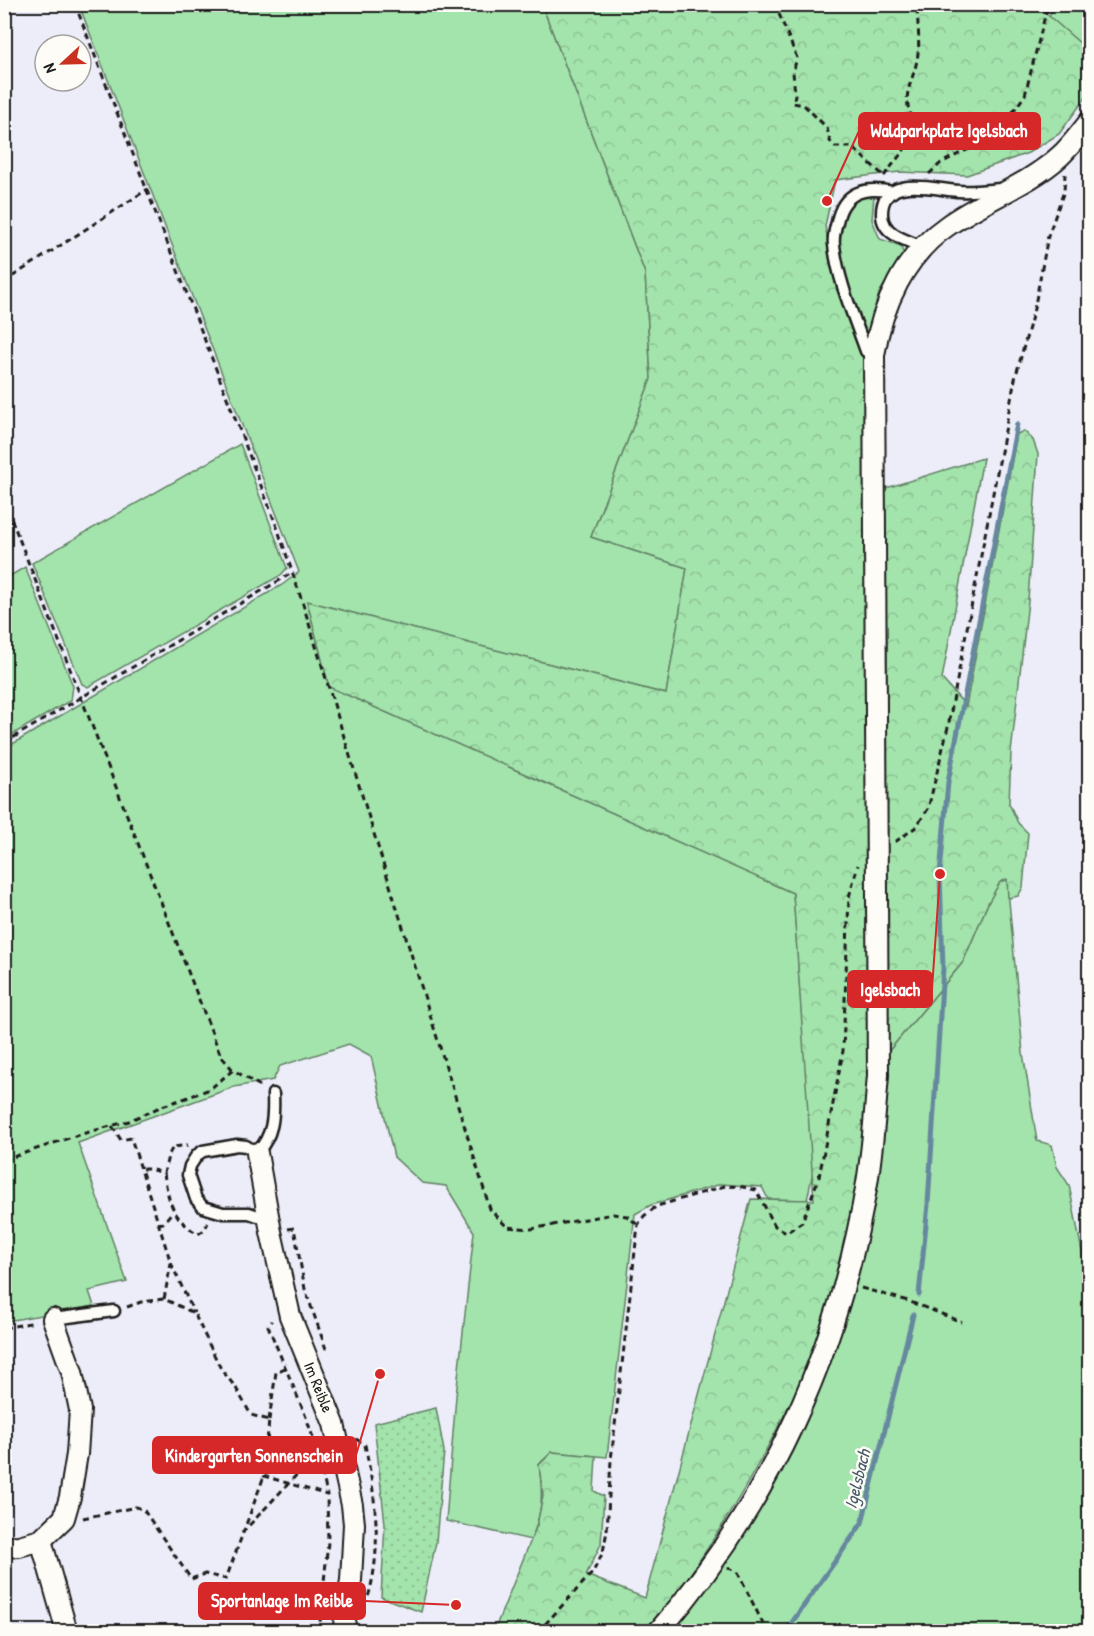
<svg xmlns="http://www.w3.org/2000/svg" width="1094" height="1636" font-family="'Patrick Hand',sans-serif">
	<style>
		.green { fill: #a3e3ac; stroke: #608064; stroke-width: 1.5 }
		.forest { fill: url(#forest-crowns); stroke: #608064; stroke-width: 1.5 }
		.park { fill: url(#park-dots); stroke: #608064; stroke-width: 1.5 }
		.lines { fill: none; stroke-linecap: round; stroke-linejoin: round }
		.stream { stroke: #65889e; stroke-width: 5 }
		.service-casing { stroke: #1c1c1c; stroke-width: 15 }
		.minor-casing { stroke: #1c1c1c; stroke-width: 24 }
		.path { stroke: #1c1c1c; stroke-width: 3; stroke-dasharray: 6 4.5; stroke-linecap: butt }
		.service { stroke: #fdfcf7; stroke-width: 10 }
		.minor { stroke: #fdfcf7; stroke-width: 20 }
		.labels { text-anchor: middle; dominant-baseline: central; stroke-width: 5; stroke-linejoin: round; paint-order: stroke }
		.street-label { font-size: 16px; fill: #1c1c1c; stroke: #fdfcf7 }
		.water-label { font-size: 18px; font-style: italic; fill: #475b68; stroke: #fdfcf7 }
		.leader { fill: none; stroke: #d62828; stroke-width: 2 }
		.callout-dot { fill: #d62828; stroke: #fdfcf7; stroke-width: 2 }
		.callout { fill: #d62828; stroke: #d62828; stroke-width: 2 }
		.callout-label { font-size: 18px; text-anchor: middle; font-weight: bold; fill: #fff }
	</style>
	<defs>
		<pattern id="forest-crowns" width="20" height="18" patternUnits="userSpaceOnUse" patternTransform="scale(1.5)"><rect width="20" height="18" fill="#a3e3ac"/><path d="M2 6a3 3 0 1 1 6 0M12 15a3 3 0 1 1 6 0" fill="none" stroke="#8cc293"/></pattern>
		<pattern id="park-dots" width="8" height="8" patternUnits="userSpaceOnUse" patternTransform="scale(1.5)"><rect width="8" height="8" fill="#a3e3ac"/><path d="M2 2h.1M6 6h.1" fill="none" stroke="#8cc293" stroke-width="1.8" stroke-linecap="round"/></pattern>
	</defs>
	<rect width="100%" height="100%" fill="#ecedf8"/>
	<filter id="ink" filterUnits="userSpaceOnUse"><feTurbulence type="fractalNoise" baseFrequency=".0167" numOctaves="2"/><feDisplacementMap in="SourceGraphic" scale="12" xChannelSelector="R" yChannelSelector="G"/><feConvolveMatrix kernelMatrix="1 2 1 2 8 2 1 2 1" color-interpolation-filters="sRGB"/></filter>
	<g filter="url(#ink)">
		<!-- green -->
		<g class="green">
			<path d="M 79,5 L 542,5 L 645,273 L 651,379 L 591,537 L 687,568 L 666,694 L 307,601 L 329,687 L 793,893 L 813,1172 L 807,1200 L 768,1199 L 762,1187 L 721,1184 L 651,1205 L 635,1214 L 607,1457 L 552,1452 L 539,1464 C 543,1495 543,1511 531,1540 L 446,1521 L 456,1396 L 474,1232 L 446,1186 L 422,1183 L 394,1157 L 371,1056 L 349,1044 L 280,1066 L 273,1080 L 234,1087 L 78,1143 L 127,1282 L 89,1291 L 94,1306 L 7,1321 L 5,1319 L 4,749 L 282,585 L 299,572 Z"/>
			<polygon points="1054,5 1089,5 1089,51 1049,17"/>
			<path d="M 874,195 L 872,220 L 880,239 L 901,246 L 904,255 L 879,293 L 868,341 L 865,341 C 856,311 819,218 856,198 C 861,195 869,196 874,195 Z"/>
			<polygon points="240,444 287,568 281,575 88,687 82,684 32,563"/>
			<polygon points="25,567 73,686 71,700 5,739 5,579"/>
			<polygon points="1007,879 1023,1053 1037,1141 1052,1145 1057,1167 1069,1185 1089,1288 1089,1631 669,1632 778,1468 887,1053 963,962 988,903 1000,882"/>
		</g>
		<!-- forest -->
		<g class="forest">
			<path d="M 542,5 L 1043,5 L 1042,10 L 1089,51 L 1089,93 L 1059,134 L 1028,153 L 967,175 L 899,172 L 835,180 L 825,226 L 832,259 L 870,377 L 868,1085 C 865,1115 865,1146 860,1176 C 851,1238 833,1301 811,1360 C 801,1385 787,1409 775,1433 C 738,1503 697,1570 648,1631 L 494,1631 L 537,1525 L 543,1496 L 539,1465 L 552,1452 L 596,1456 L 594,1491 L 604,1496 L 601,1544 L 586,1575 L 645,1598 L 751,1199 L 814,1200 L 793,893 L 329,687 L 307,601 L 666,694 L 687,568 L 591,537 L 651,379 L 645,273 Z"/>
			<polygon points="1024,431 1033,440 1038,454 1028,601 1011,753 1009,803 1018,823 1028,833 1023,887 1018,896 1008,898 1007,879 1000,882 988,903 963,962 887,1053 885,787 887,649 883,489 983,458 942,679 966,706 1017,434"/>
		</g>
		<!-- park -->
		<polygon class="park" points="436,1408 444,1451 436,1542 421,1612 381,1597 385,1524 374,1423"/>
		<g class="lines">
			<!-- stream -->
			<g class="stream">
				<polyline points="919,1295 928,1204 943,968 940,874 948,782 1017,424"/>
				<polyline points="786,1631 862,1523 913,1315"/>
			</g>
			<!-- service casing -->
			<g class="service-casing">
				<g id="service">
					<path d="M 923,247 C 908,241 882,235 882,214 C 881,173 936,190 959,191 C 973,192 987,190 1001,189"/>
					<path d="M 874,355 L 866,351 C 854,317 838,281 834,245 C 833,238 835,229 837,222 C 843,192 864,186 893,192"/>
					<path d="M 269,1216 L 258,1216 L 249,1213 L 223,1213 L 203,1207 L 196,1199 L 188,1175 L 190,1166 L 197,1155 L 203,1151 L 237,1145 L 246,1146 L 257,1153 C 273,1135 274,1118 273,1094"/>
					<polyline points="53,1319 114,1311"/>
				</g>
			</g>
			<!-- minor casing -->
			<g class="minor-casing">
				<g id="minor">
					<polyline points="257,1153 271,1232 290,1316 334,1424 352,1505 354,1524 351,1580 343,1632"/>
					<polyline points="41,1540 67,1632"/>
					<polyline points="4,1547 19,1546 41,1540 64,1518 70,1497 77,1454 80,1410 72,1372 53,1319"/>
					<path d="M 658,1632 C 770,1504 839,1350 867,1183 C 873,1147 875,1111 878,1075 L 874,355 C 882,305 905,255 947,226 C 983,200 1027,186 1060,156 C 1071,146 1081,132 1090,121"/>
				</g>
			</g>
			<!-- path -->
			<g class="path">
				<polyline points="75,4 277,527 302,601 490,1209 507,1227 531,1229 613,1214 627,1216 638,1225"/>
				<polyline points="775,4 797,58 793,72 795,95 793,103 804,105 827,128 830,141 835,147 852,147 884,176"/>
				<polyline points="929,174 941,163 971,148 1005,123 1025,95 1048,4"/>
				<path d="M 884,176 L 904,150 L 901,125 L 907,125 L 914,128 L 917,125 C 896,95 915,84 918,53 C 920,37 917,20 917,4"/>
				<polyline points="4,282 148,189"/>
				<polyline points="4,500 221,1056 233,1070 262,1087"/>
				<polyline points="4,743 292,573"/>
				<polyline points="895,842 916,827 928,809 948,727 1015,379 1035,305 1048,236 1064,191 1065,174"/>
				<polyline points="112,1126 121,1140 131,1138 141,1169"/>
				<polyline points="4,1160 78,1135 129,1121 162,1106 186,1098 210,1089 233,1070"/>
				<path d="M 164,1173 C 168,1202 173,1219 198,1234 L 204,1230 L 208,1223"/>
				<polyline points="158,1224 163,1223 173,1211"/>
				<polyline points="288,1229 294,1228 305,1289 326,1349 325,1351"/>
				<polyline points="171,1263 194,1313"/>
				<polyline points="861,1288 908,1301 962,1322"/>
				<polyline points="164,1299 171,1263 141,1169 149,1169 164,1173 168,1156 173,1147 188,1145"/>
				<polyline points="127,1307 141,1302 164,1299 194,1313 221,1369 236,1388 251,1415 269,1420 264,1476 327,1495 318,1452"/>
				<polyline points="4,1328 35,1322"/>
				<polyline points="269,1420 276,1372 285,1368"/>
				<path d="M 356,1439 L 365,1445 C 375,1494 383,1548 368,1597"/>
				<polyline points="83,1518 136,1507 143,1509 191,1579 205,1574 226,1579 264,1476"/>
				<polyline points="242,1533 318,1452 306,1417 268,1326 272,1321"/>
				<polyline points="728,1567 738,1573 767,1632"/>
				<polyline points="319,1632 328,1542 327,1495"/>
				<polyline points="538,1632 593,1572 603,1552 607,1531 611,1460 638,1225 644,1216 657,1206 725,1186 743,1187 756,1190 775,1226 786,1233 802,1222 819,1177 843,1051 849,897 858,865"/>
			</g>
			<!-- service -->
			<use href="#service" class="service"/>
			<!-- minor -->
			<use href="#minor" class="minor"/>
		</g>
	</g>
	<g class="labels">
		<!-- street labels -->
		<g class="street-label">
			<text transform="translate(319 1387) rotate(68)">Im Reible</text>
		</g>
		<!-- water labels -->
		<g class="water-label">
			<text transform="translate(857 1479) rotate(-76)">Igelsbach</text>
		</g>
	</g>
	<!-- callouts -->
	<path class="leader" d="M827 201L859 131M940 874L932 989M380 1374L356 1455M456 1605L365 1601"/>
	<g class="callout-dot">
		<circle cx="827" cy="201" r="6"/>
		<circle cx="940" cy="874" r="6"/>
		<circle cx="380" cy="1374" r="6"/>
		<circle cx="456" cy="1605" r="6"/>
	</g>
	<g class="callout">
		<rect x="859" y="113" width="181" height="36" rx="6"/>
		<rect x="848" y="971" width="84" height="36" rx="6"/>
		<rect x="153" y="1437" width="203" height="36" rx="6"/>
		<rect x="199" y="1583" width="166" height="36" rx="6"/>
	</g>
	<g class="callout-label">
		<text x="949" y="137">Waldparkplatz Igelsbach</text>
		<text x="890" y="996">Igelsbach</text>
		<text x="254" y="1462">Kindergarten Sonnenschein</text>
		<text x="282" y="1607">Sportanlage Im Reible</text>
	</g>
	<!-- margin -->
	<rect width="1094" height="1636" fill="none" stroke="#fdfcf7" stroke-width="24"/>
	<rect x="12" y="12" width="1070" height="1612" fill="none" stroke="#1c1c1c" stroke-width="2" filter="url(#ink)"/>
	<!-- north arrow -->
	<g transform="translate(63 63) rotate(248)"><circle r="28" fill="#fdfcf7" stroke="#a3a29f" stroke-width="1.5"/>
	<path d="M0-4.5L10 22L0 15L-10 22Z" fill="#c8321e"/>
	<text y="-9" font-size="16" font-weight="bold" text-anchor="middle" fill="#1c1c1c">N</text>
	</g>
</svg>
